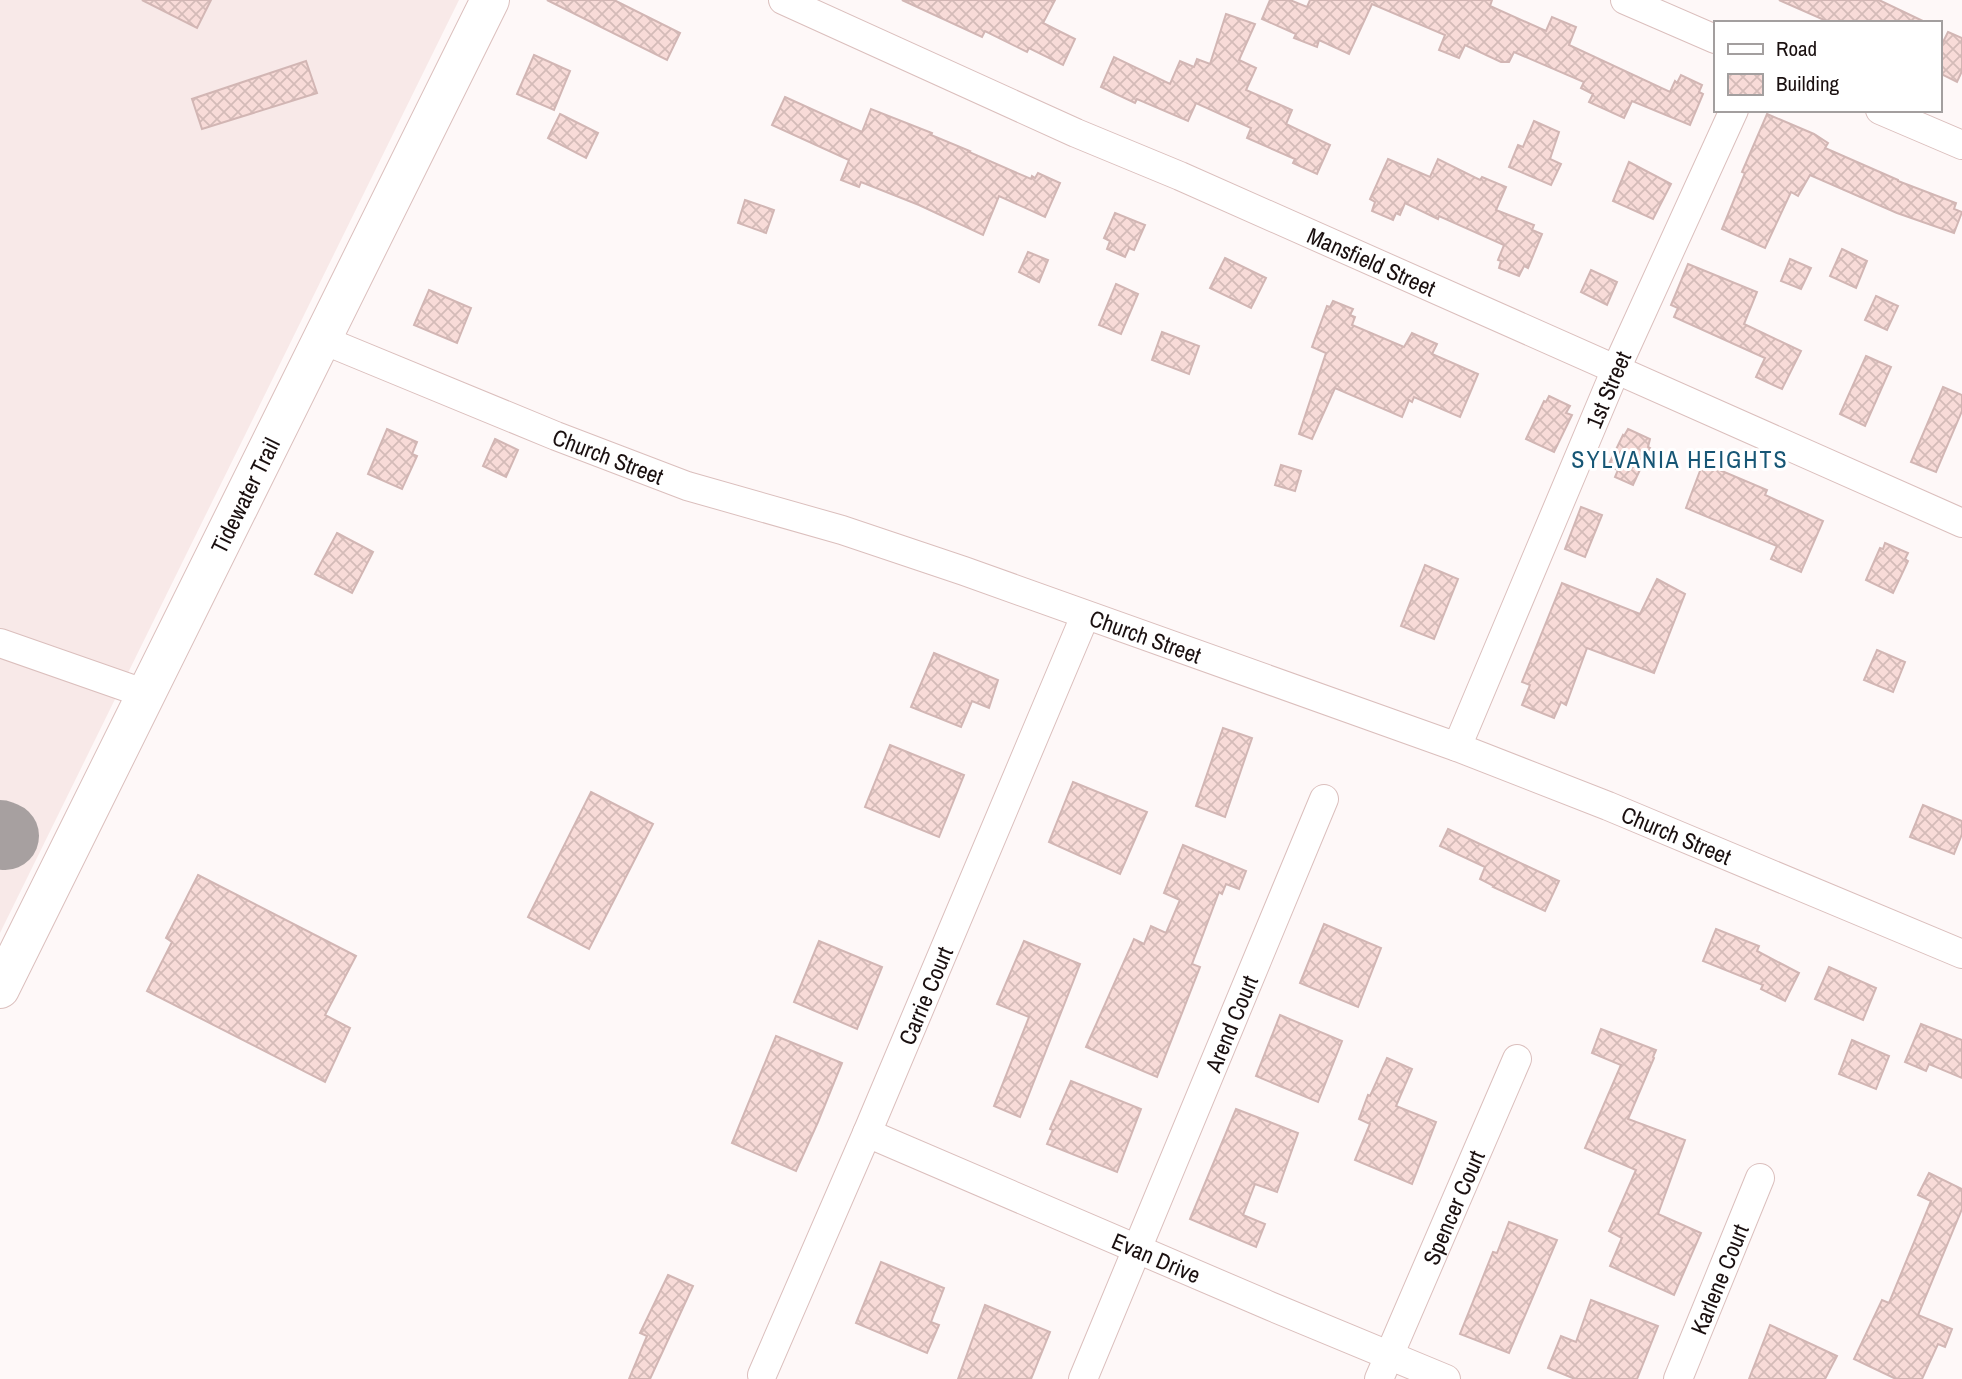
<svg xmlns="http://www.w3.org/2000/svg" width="1962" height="1379" font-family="'Archivo Narrow',sans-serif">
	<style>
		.built { fill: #f8e9e8 }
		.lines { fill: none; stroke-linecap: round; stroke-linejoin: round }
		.taxiway { stroke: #a7a0a0; stroke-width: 68 }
		.building { fill: url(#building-cross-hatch); stroke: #d2b6b4; stroke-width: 2 }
		.minor-casing { stroke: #dbbfbd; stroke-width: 30 }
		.primary-casing { stroke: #dbbfbd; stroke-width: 40 }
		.minor { stroke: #fff; stroke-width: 28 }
		.primary { stroke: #fff; stroke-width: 38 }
		.labels { text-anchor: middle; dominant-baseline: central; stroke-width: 6; stroke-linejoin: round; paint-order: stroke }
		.street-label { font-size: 23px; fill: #1a1010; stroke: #fff }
		.neighbourhood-label { font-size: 24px; letter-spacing: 2px; fill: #175675; stroke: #fff }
	</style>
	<defs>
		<pattern id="building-cross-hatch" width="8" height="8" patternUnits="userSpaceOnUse" patternTransform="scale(1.75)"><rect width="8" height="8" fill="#f8dbd8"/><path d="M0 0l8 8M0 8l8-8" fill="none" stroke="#d4bbb8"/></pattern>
	</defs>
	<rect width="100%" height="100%" fill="#fef8f8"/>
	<!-- built -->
	<polygon class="built" points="0,0 459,0 0,933"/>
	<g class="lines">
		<!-- taxiway -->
		<polyline class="taxiway" points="0,834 5,836"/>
	</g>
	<!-- building -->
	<g class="building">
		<polygon points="142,0 211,0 197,28"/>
		<polygon points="547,0 614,0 680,33 667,60"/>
		<polygon points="902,0 1055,0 1043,23 1075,39 1063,65 1029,48 1027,52 985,31 982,37"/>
		<polygon points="1270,0 1290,0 1307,7 1310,0 1492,0 1490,6 1546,31 1552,17 1576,27 1569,45 1670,92 1675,81 1677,83 1681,75 1702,85 1699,92 1703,94 1690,125 1632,101 1624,118 1589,102 1593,94 1581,88 1584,82 1514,52 1509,62 1501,62 1465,45 1459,58 1439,50 1445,35 1372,4 1349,54 1319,40 1317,47 1294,38 1296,34 1262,19"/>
		<polygon points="1779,0 1879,0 1927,23 1831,23"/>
		<polygon points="1226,14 1255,24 1239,60 1256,68 1246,90 1292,110 1286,124 1330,145 1317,174 1293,163 1295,159 1247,138 1251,128 1196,103 1188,121 1137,99 1135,103 1101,87 1114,57 1170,84 1180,61 1194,67 1197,59 1210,64"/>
		<polygon points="1948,32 1962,38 1962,71 1957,82 1939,73 1939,50"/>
		<polygon points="534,55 570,71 554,110 517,94"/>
		<polygon points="306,61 317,93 202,129 192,99"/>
		<polygon points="785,97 862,132 871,109 932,133 931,135 970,151 969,152 1031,179 1032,176 1035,178 1038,173 1060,183 1045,217 999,196 983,235 919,205 861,182 859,187 841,180 849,160 772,125"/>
		<polygon points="560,114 598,133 586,158 548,138"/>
		<polygon points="1767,114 1814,134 1828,143 1825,148 1898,180 1898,181 1956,203 1954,209 1962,212 1954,233 1897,213 1810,175 1798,196 1791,192 1765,248 1722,229 1745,173 1742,172"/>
		<polygon points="1534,121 1559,132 1550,159 1561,164 1551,185 1509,167 1518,145 1523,147"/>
		<polygon points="1388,159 1430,177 1438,159 1480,180 1482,177 1506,187 1496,210 1534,225 1532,230 1542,234 1528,268 1524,266 1519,276 1499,268 1501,261 1498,260 1504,245 1439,216 1438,219 1405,203 1400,215 1396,213 1393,220 1372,211 1375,202 1370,199"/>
		<polygon points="1629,162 1671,184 1653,219 1613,201"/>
		<polygon points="745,200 774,210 766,233 738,223"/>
		<polygon points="1115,213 1145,225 1134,250 1129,248 1125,257 1107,249 1110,241 1104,238"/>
		<polygon points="1842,249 1867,261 1856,288 1830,276"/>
		<polygon points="1028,252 1048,260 1039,282 1019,272"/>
		<polygon points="1225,258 1266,278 1251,308 1210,288"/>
		<polygon points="1790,259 1811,268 1801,289 1781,281"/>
		<polygon points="1688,264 1757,292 1744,324 1801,351 1782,389 1756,377 1765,358 1674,317 1678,308 1671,305"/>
		<polygon points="1591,270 1617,282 1607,305 1581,292"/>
		<polygon points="1116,284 1138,294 1121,334 1099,325"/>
		<polygon points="429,290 471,308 457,343 414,325"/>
		<polygon points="1876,296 1898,306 1887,330 1865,320"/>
		<polygon points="1333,301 1353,309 1350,315 1355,317 1352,325 1404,347 1412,333 1437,344 1432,354 1478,374 1460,417 1414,397 1412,402 1409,400 1402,417 1335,388 1312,439 1299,434 1326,353 1312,347 1327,306 1330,307"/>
		<polygon points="1162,332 1199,346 1189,374 1152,360"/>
		<polygon points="1866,356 1891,367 1865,426 1840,414"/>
		<polygon points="1943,387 1962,395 1962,411 1936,472 1911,462"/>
		<polygon points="1549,396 1570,406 1566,413 1572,415 1554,452 1526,439 1544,401 1546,402"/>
		<polygon points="387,429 417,442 412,454 417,456 402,489 368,474"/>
		<polygon points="1628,429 1650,439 1648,447 1650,448 1633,485 1615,477 1618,470 1608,466 1623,435 1624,436"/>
		<polygon points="495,439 518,450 506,477 483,466"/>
		<polygon points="1703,463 1767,490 1765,495 1823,521 1801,572 1771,559 1777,546 1686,508"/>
		<polygon points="1281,465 1301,471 1295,491 1275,485"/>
		<polygon points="1581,507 1602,515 1585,557 1565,549"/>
		<polygon points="337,533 373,552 352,593 315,574"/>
		<polygon points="1885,543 1908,553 1905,559 1908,561 1893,593 1866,580 1880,548 1883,549"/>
		<polygon points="1425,565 1458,579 1434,639 1401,626"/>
		<polygon points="1657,579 1685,594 1654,673 1587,648 1566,705 1561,702 1554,718 1522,705 1530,685 1522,682 1562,583 1640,614"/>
		<polygon points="1877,650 1905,662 1893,692 1864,680"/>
		<polygon points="934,653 998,680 989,708 972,701 961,727 911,707"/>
		<polygon points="1223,728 1252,738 1225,817 1196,806"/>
		<polygon points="890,745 964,775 939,837 865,807"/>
		<polygon points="1073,782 1147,812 1120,874 1049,842"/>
		<polygon points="591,792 653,824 589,949 528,917"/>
		<polygon points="1923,805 1962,821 1962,834 1954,854 1910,837"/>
		<polygon points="1448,829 1559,881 1545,911 1493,887 1494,886 1480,879 1485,867 1440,846"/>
		<polygon points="1183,845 1246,871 1239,889 1226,884 1222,894 1219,892 1192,964 1200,967 1157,1077 1086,1047 1134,939 1144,944 1151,926 1166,933 1180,900 1164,893"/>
		<polygon points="198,875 356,956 325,1015 350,1028 325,1082 147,991 172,942 166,938"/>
		<polygon points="1324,924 1381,948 1358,1007 1300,983"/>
		<polygon points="1716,929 1759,946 1757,951 1799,973 1785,1001 1761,989 1763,985 1703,961"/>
		<polygon points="819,941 882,967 857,1029 794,1002"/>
		<polygon points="1024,941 1080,964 1020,1117 994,1106 1029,1017 997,1004"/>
		<polygon points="1829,967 1876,988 1863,1020 1815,999"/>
		<polygon points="1280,1015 1342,1041 1318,1102 1256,1076"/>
		<polygon points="1921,1024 1962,1040 1962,1078 1929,1064 1926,1071 1905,1062"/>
		<polygon points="1601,1029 1656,1050 1653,1057 1654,1058 1628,1119 1685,1140 1658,1214 1701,1233 1674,1295 1610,1266 1622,1238 1609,1231 1636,1170 1585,1148 1621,1065 1592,1053"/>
		<polygon points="776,1036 842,1063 818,1122 796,1171 732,1143"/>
		<polygon points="1852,1040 1889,1056 1876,1089 1839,1074"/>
		<polygon points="1387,1058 1412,1069 1396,1106 1436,1122 1412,1184 1355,1160 1370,1124 1359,1119 1368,1095 1370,1096"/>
		<polygon points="1071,1081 1141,1109 1117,1172 1047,1144 1053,1130 1050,1129"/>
		<polygon points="1236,1109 1298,1133 1277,1192 1255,1184 1243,1215 1265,1224 1256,1247 1190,1219"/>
		<polygon points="1929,1173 1962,1189 1962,1209 1918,1315 1952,1329 1945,1347 1938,1344 1922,1379 1896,1379 1854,1359 1882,1300 1889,1303 1931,1201 1918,1195"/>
		<polygon points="1509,1222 1557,1240 1509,1353 1460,1334 1493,1252 1497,1253"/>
		<polygon points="881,1262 944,1288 931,1322 939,1325 927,1353 856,1323"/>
		<polygon points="668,1275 693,1286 650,1379 629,1379 647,1336 640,1333"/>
		<polygon points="1591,1300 1658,1326 1637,1379 1575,1379 1548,1368 1561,1336 1576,1342"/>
		<polygon points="985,1305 1050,1332 1031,1379 958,1379"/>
		<polygon points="1770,1325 1837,1356 1825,1379 1749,1379"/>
	</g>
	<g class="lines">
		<!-- minor casing -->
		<g class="minor-casing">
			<g id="minor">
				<path id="s1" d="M 783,0 L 1076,133 L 1180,176 L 1962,523"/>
				<polyline points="1625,0 1715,39"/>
				<polyline points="1880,110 1962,145"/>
				<path id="s2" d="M 323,340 L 556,436 L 687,486 L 842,530 L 964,571 L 1457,747 L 1608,806 L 1962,954"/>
				<polyline points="0,643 146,694"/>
				<path id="s3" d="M 1457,747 L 1616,369 L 1734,110"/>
				<path id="s4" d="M 867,1133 L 1270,1306 L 1446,1379"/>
				<path id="s5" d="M 762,1375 L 867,1133 L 1085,616"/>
				<path id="s6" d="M 1083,1379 L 1324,799"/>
				<path id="s7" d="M 1379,1379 L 1517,1059"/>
				<path id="s8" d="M 1678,1379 L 1760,1178"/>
			</g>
		</g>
		<!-- primary casing -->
		<g class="primary-casing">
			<g id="primary">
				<path id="s9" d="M 0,989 L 490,0"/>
			</g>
		</g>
		<!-- minor -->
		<use href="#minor" class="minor"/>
		<!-- primary -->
		<use href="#primary" class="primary"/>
	</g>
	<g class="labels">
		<!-- street labels -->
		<g class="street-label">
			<text stroke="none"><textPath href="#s1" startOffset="644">Mansfield Street</textPath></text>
			<text stroke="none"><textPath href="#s3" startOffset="388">1st Street</textPath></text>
			<text stroke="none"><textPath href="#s2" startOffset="308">Church Street</textPath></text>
			<text stroke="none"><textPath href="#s9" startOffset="551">Tidewater Trail</textPath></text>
			<text stroke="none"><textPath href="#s2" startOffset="875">Church Street</textPath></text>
			<text stroke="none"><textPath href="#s2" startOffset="1442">Church Street</textPath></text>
			<text stroke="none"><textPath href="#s5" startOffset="413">Carrie Court</textPath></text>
			<text stroke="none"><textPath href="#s6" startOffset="385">Arend Court</textPath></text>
			<text stroke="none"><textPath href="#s7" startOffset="187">Spencer Court</textPath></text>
			<text stroke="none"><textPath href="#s4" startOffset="315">Evan Drive</textPath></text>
			<text stroke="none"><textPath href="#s8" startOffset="108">Karlene Court</textPath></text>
		</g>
		<!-- neighbourhood labels -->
		<g class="neighbourhood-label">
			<text x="1680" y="459">SYLVANIA HEIGHTS</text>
		</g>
	</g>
	<!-- legend -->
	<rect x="1714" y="21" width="228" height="91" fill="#ffffff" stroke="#a39f9f" stroke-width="2"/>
	<rect x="1728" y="44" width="35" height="10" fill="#ffffff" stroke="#a39f9f" stroke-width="2"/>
	<text x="1776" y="56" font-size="21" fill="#1a1010">Road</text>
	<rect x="1728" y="74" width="35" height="21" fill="url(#building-cross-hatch)" stroke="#a39f9f" stroke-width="2"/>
	<text x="1776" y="91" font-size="21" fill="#1a1010">Building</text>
</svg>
